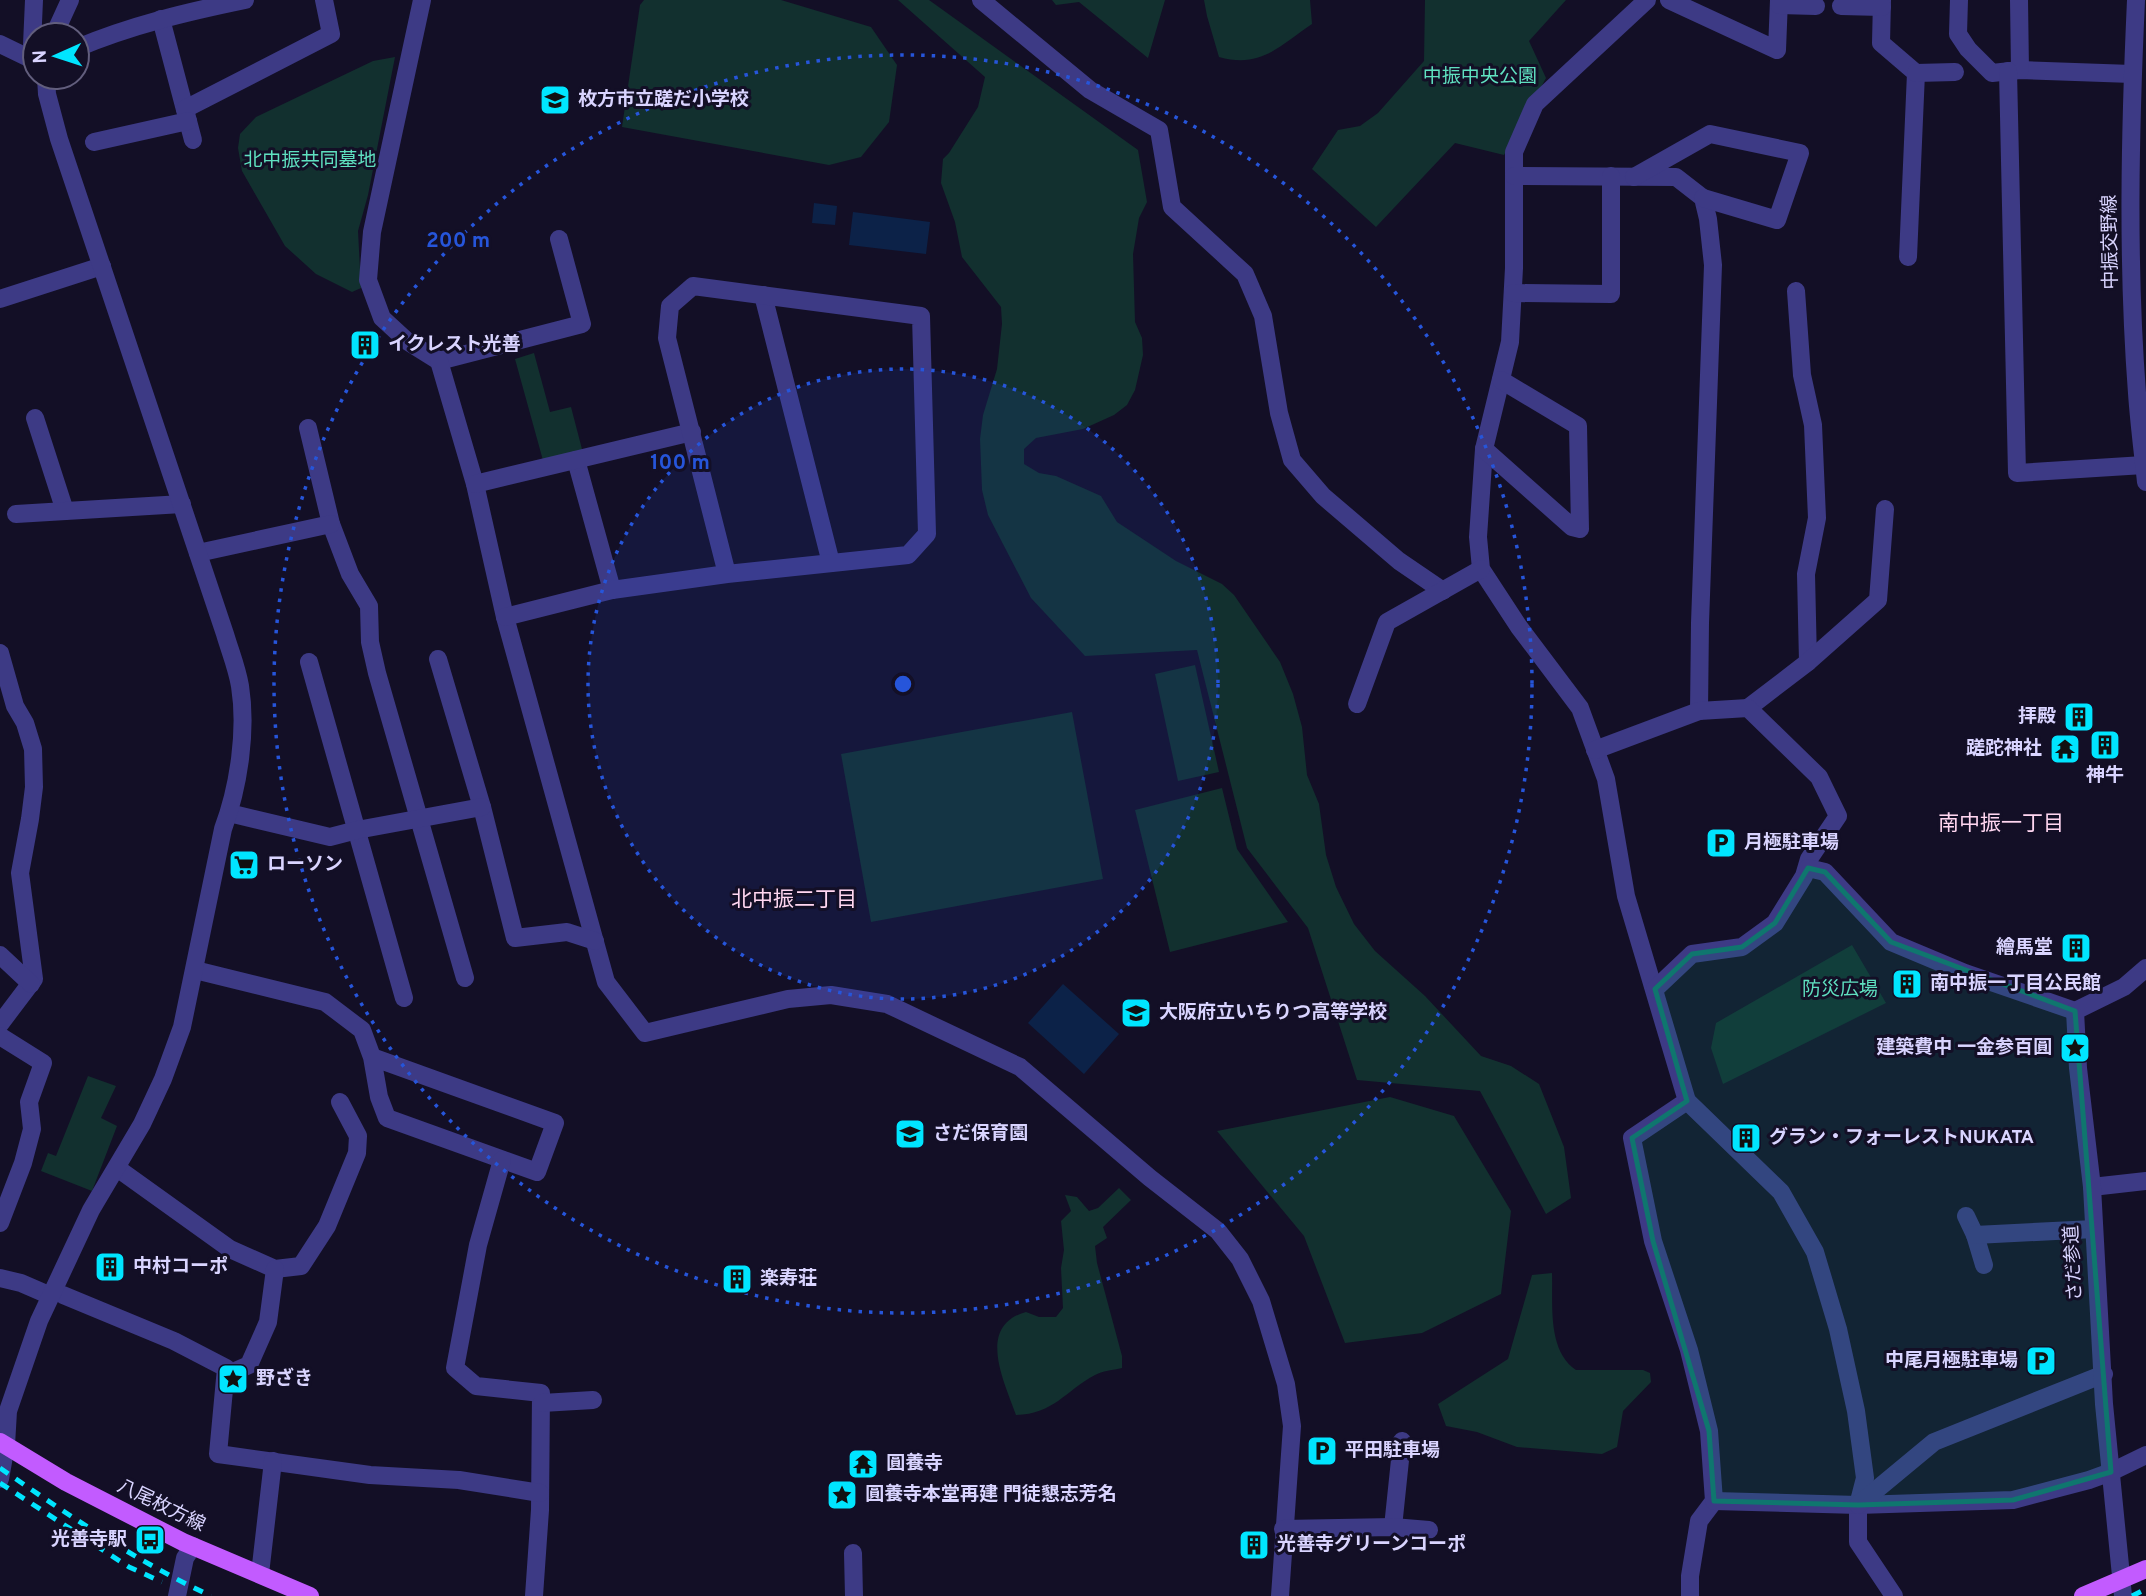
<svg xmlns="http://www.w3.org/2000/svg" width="2146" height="1596" font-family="Overpass,'Noto Sans JP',sans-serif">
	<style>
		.green { fill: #12302f }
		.water { fill: #0c2248 }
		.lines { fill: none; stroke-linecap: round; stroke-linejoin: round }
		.pedestrian { stroke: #3d3a85; stroke-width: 18 }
		.minor { stroke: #3d3a85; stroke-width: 18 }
		.tertiary { stroke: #3d3a85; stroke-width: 18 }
		.primary { stroke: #c25bff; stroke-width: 18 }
		.rail { stroke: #00e5ff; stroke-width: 5; stroke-dasharray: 10 9; stroke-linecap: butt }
		.marked { fill: #0f766e; fill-opacity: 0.2; stroke: #0f766e; stroke-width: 5; stroke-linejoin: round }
		.ring { fill: none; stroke: #2655da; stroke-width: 3.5; stroke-dasharray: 3.5 7 }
		.labels { text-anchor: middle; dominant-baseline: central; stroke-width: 6; stroke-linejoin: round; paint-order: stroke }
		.park-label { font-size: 19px; fill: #5fe0c0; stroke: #130f26 }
		.poi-label { font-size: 19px; font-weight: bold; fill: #d9d4ff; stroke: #130f26; text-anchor: start }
		.street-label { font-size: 19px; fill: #d9d4ff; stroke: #130f26 }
		.neighbourhood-label { font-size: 21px; fill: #ffd6f0; stroke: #130f26 }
		.centre { fill: #2655da; stroke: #130f26; stroke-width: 3.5 }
		.ring-label { font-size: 21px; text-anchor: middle; font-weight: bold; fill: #2655da; stroke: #130f26; stroke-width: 6; stroke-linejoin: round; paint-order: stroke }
	</style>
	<rect width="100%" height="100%" fill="#130f26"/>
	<!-- green -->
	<g class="green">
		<polygon points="644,0 781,0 871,27 897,65 889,122 861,157 829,165 622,127 640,5"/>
		<polygon points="898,0 929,0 1138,150 1147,202 1139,218 1133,254 1135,322 1142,338 1143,355 1135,390 1127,405 1114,415 1083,429 1036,438 1024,449 1024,464 1039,473 1056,476 1101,496 1117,522 1176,561 1222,584 1234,595 1280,662 1293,694 1302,727 1307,775 1319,804 1326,855 1336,887 1354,924 1375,951 1425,996 1481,1056 1511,1066 1539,1084 1564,1147 1571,1198 1546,1214 1480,1091 1357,1080 1308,928 1247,848 1197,650 1085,656 1031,598 988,515 982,490 980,439 983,415 997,369 1002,324 1001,307 962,257 955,222 941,183 943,159 949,153 978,107 985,77"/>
		<polygon points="1052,0 1165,0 1148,58 1079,2 1056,5"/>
		<path d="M 1204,0 L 1310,0 L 1312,24 C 1279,46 1261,69 1219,57 L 1207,16 Z"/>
		<polygon points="1425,0 1566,0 1529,41 1546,78 1504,155 1455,143 1376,227 1312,169 1338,130 1360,126 1378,113 1424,61"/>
		<polygon points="395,57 368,195 358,231 361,288 352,292 316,274 285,246 242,171 238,148 240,134 256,117 373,61"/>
		<polygon points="534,353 550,412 571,407 583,453 544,464 515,359"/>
		<polygon points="1195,665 1219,772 1178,781 1155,674"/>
		<polygon points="1072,712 1103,879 871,922 841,754"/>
		<polygon points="1222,788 1237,849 1288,922 1170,952 1135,810"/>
		<polygon points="1852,945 1886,1003 1723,1084 1711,1048 1716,1023"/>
		<polygon points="88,1076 116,1086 101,1118 117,1126 92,1191 41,1171 48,1153 56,1156"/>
		<polygon points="1390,1097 1454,1116 1511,1211 1501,1294 1422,1333 1345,1343 1304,1236 1217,1131"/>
		<path d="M 1119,1188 L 1131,1200 L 1103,1227 L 1107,1238 L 1095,1246 L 1097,1263 L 1122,1356 L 1122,1368 C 1113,1370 1102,1371 1095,1375 C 1065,1391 1054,1414 1016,1415 C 1004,1381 976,1326 1026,1312 L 1039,1317 L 1056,1317 L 1063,1308 L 1061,1268 L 1064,1250 L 1061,1221 L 1071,1211 L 1065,1195 L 1077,1197 L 1089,1211 L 1098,1208 Z"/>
		<path d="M 1552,1273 C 1553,1304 1547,1351 1576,1370 L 1643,1370 L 1650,1373 L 1651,1382 L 1623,1411 L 1617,1447 L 1602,1454 L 1517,1447 L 1477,1432 L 1446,1426 L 1438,1404 L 1508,1359 L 1532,1275 Z"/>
	</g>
	<!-- water -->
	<g class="water">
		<polygon points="814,203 837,206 835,225 812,223"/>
		<polygon points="853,212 930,222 926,254 849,245"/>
		<polygon points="1063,984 1119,1034 1084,1074 1028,1023"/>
	</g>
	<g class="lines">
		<!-- pedestrian -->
		<polyline class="pedestrian" points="177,1596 185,1558 193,1546"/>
		<!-- minor -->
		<g class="minor">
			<polyline points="34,0 32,45 35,60"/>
			<polyline points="422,0 372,232 368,280 382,318 407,341 439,361 582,324 559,239"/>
			<polyline points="981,0 1090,90 1159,130 1172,207 1245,274 1263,316 1279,413 1292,460 1323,496 1399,561 1443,591"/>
			<polyline points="1647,0 1535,104 1514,152 1514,268 1510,342 1484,449 1478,537 1481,569 1519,627 1580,708 1606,779 1626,896 1687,1101 1632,1138 1653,1241 1689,1350 1709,1431 1714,1501 1699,1521 1690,1576 1690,1596"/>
			<polyline points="1669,0 1777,50 1779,0"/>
			<polyline points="1882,0 1881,43 1916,73 1908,257"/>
			<polyline points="1959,0 1958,34 1968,49 1992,73 2020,70 2132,74"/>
			<polyline points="2019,0 2020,70"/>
			<polyline points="1779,5 1816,6"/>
			<polyline points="1841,6 1882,7"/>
			<polyline points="161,19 193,140"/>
			<polyline points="0,44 35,61"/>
			<path d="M 77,48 C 132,25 187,12 245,0"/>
			<polyline points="2008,71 2017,473 2144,465"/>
			<polyline points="1916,73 1955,72"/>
			<polyline points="185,109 331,34 324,0"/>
			<polyline points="94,142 188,121"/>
			<polyline points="1514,176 1676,177 1703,198 1708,219 1713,265 1700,623 1699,711"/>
			<polyline points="1634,177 1710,134 1800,153 1777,220 1703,198"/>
			<polyline points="1796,291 1802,375 1813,425 1817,518 1806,574 1808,662"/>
			<polyline points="1513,293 1611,294 1611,176"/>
			<polyline points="763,295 831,563"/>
			<polyline points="0,299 102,266"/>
			<polyline points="439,361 475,484 505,617 606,982 645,1033 788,999 831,995 887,1004 1020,1067 1150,1178 1218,1231 1240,1259 1261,1301 1286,1384 1292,1426 1280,1596"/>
			<polyline points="35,418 65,511"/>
			<polyline points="308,428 331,524 350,574 369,606 370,642 377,673 465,978"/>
			<polyline points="1484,449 1572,527 1580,529 1578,426 1501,380"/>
			<polyline points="576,460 612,590"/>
			<polyline points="475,484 692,432"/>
			<polyline points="16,514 182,504"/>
			<polyline points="198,553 331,524"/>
			<polyline points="505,617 612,590 727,574 908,555 927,534 921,316 693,286 670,306 667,338 727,574"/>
			<polyline points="0,653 15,706 25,723 33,749 34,787 30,819 20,873 34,979 0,1024"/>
			<polyline points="438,659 482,807 515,938 567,932 595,941"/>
			<polyline points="309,662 404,998"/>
			<polyline points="1357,704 1387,622 1481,569"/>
			<polyline points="1748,708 1808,662 1878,600 1885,509"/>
			<polyline points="1595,750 1699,711 1748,708 1819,777 1838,816 1809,859 1804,876 1775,923 1742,947 1692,954 1655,989"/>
			<polyline points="229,813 330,837 357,830 482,807"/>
			<polyline points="1808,868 1825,872 1891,942 1965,973 2075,1011"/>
			<polyline points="0,955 31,984"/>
			<polyline points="195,970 325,1002 362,1030 372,1057 379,1097 387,1118 537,1172 555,1123 372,1057"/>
			<polyline points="0,1036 43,1063 29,1102 32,1129 23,1163 0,1223"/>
			<polyline points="1687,1101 1781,1192 1815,1252 1838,1329 1856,1411 1865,1478 1858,1505 1858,1542 1894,1596"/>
			<polyline points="502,1160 478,1245 455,1368 476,1386 541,1393 540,1510 534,1596"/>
			<polyline points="117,1168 230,1249 275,1269 301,1266 327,1226 357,1153 358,1136 340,1102"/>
			<polyline points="2092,1187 2146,1181"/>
			<polyline points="1966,1216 1975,1235 1984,1265"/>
			<polyline points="1975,1235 2094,1229"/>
			<polyline points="0,1278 21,1283 51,1296"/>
			<polyline points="63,1295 174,1341 226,1368 218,1454 370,1475 459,1480 540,1493"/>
			<polyline points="226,1375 249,1365 268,1322 275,1269"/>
			<polyline points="542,1403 593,1400"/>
			<polyline points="1714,1501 1858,1505 2013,1500 2089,1480 2111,1472 2146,1455"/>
			<polyline points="1858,1505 1934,1442 2104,1374"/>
			<polyline points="1393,1527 1402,1441"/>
			<polyline points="1283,1529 1393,1527 1429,1530"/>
			<polyline points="853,1553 854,1596"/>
			<polyline points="260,1574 273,1461"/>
			<polyline points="2123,1596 2104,1404 2092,1187 2078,1068 2075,1011 2124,987 2146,968"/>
		</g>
		<!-- tertiary -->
		<g class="tertiary">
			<path d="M 2136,0 C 2130,130 2127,262 2137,393 C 2139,423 2143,453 2146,482"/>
			<polyline points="54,35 70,0"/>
			<path d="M 0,1479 L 6,1445 L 8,1411 L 39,1321 L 91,1210 L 142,1124 L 163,1079 L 182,1027 L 223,829 C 239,786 247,730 240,686 C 237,668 230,651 225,634 L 59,139 L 47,94 L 46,77"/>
		</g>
		<!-- primary -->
		<g class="primary">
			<polyline points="0,1442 66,1482 183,1542 310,1596"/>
			<polyline points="2083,1596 2146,1569"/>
		</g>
		<!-- rail -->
		<g class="rail">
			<path d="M 0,1468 C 68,1515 136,1561 211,1596"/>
			<polyline points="0,1483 129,1567 162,1582"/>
			<polyline points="2132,1596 2146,1589"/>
		</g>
	</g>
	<!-- marked area -->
	<path class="marked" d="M 1808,868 L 1825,872 L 1891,942 L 2075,1011 L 2111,1472 L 2013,1500 L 1858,1505 L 1714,1501 L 1709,1431 L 1653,1241 L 1632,1138 L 1687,1101 L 1655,989 L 1692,954 L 1742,947 L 1775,923 Z"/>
	<!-- distance rings -->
	<circle cx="903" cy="684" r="315" fill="#2655da" fill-opacity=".12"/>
	<g class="ring">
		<circle cx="903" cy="684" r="315"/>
		<circle cx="903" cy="684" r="629"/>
	</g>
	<!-- icons -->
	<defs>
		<g id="school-square" transform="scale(1.575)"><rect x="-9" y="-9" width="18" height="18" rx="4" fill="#00e5ff" stroke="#130f26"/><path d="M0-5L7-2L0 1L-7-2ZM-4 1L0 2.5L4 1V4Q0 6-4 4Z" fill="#111"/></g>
		<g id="building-square" transform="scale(1.575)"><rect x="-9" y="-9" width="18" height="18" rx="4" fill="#00e5ff" stroke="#130f26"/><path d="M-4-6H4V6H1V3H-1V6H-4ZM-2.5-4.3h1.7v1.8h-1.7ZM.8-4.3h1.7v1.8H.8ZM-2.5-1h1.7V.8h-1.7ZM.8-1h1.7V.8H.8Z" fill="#111"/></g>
		<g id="temple-square" transform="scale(1.575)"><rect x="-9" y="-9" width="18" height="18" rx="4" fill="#00e5ff" stroke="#130f26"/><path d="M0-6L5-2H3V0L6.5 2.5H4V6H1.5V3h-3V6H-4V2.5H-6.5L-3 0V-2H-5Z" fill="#111"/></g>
		<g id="parking-square" transform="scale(1.575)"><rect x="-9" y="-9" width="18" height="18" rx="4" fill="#00e5ff" stroke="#130f26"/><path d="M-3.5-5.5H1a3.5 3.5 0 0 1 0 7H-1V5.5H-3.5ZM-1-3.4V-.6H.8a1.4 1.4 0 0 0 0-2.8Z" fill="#111"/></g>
		<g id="supermarket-square" transform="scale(1.575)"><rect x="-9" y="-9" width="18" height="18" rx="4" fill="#00e5ff" stroke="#130f26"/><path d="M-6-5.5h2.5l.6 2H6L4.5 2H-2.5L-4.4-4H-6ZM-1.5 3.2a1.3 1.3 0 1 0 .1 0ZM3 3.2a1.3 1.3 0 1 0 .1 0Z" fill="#111"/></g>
		<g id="sight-square" transform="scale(1.575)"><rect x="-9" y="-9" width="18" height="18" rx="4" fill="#00e5ff" stroke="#130f26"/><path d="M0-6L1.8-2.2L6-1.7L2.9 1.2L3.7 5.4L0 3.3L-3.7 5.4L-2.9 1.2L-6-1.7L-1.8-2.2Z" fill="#111"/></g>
		<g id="bus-square" transform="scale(1.575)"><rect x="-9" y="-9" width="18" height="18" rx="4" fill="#00e5ff" stroke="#130f26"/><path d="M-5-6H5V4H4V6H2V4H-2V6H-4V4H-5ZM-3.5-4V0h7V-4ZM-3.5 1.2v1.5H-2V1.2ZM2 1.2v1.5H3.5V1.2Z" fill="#111"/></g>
	</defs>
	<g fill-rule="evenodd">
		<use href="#school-square" x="555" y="100"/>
		<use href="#building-square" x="365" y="345"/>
		<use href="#building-square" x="2079" y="717"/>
		<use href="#building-square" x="2105" y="745"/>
		<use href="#temple-square" x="2065" y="749"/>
		<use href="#parking-square" x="1721" y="843"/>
		<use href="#supermarket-square" x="244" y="865"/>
		<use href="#building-square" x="2076" y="948"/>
		<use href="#building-square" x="1907" y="984"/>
		<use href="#school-square" x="1136" y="1013"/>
		<use href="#sight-square" x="2075" y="1048"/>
		<use href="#school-square" x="910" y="1134"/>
		<use href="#building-square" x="1746" y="1138"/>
		<use href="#building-square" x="110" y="1267"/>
		<use href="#building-square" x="737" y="1279"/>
		<use href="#parking-square" x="2041" y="1361"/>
		<use href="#sight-square" x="233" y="1379"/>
		<use href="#parking-square" x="1322" y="1451"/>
		<use href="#temple-square" x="863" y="1464"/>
		<use href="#sight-square" x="842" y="1495"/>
		<use href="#bus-square" x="150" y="1540"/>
		<use href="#building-square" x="1254" y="1545"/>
	</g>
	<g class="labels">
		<!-- park labels -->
		<g class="park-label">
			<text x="1480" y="77">中振中央公園</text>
			<text x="310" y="161">北中振共同墓地</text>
			<text x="1840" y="990">防災広場</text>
		</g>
		<!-- poi labels -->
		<g class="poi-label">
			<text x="578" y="100">枚方市立蹉だ小学校</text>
			<text x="388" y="345">イクレスト光善</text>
			<text x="2056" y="717" text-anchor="end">拝殿</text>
			<text x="2042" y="749" text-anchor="end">蹉跎神社</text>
			<text x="2105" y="776" text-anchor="middle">神牛</text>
			<text x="1744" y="843">月極駐車場</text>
			<text x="267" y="865">ローソン</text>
			<text x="2053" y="948" text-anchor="end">繪馬堂</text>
			<text x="1930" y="984">南中振一丁目公民館</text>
			<text x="1159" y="1013">大阪府立いちりつ高等学校</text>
			<text x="2052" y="1048" text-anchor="end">建築費中 一金参百圓</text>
			<text x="933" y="1134">さだ保育園</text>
			<text x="1769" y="1138">グラン・フォーレストNUKATA</text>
			<text x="133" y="1267">中村コーポ</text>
			<text x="760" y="1279">楽寿荘</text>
			<text x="2018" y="1361" text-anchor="end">中尾月極駐車場</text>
			<text x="256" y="1379">野ざき</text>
			<text x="1345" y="1451">平田駐車場</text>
			<text x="886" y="1464">圓養寺</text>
			<text x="865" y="1495">圓養寺本堂再建 門徒懇志芳名</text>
			<text x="127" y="1540" text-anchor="end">光善寺駅</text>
			<text x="1277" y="1545">光善寺グリーンコーポ</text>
		</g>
		<!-- street labels -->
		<g class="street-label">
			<text transform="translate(2111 242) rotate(-91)">中振交野線</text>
			<text transform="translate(2074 1263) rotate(-93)">さだ参道</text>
			<text transform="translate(161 1506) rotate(26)">八尾枚方線</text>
		</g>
		<!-- neighbourhood labels -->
		<g class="neighbourhood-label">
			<text x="2001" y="824">南中振一丁目</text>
			<text x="794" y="900">北中振二丁目</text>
		</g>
	</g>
	<circle cx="903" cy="684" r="10" class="centre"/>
	<g class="ring-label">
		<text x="458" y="247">200 m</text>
		<text x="680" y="469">100 m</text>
	</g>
	<!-- north arrow -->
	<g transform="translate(56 56) rotate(267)"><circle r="33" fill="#130f26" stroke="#625e7d" stroke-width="2"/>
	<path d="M0-5L12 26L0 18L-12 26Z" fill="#00e5ff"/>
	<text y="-10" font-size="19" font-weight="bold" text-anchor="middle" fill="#d9d4ff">N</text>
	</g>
</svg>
